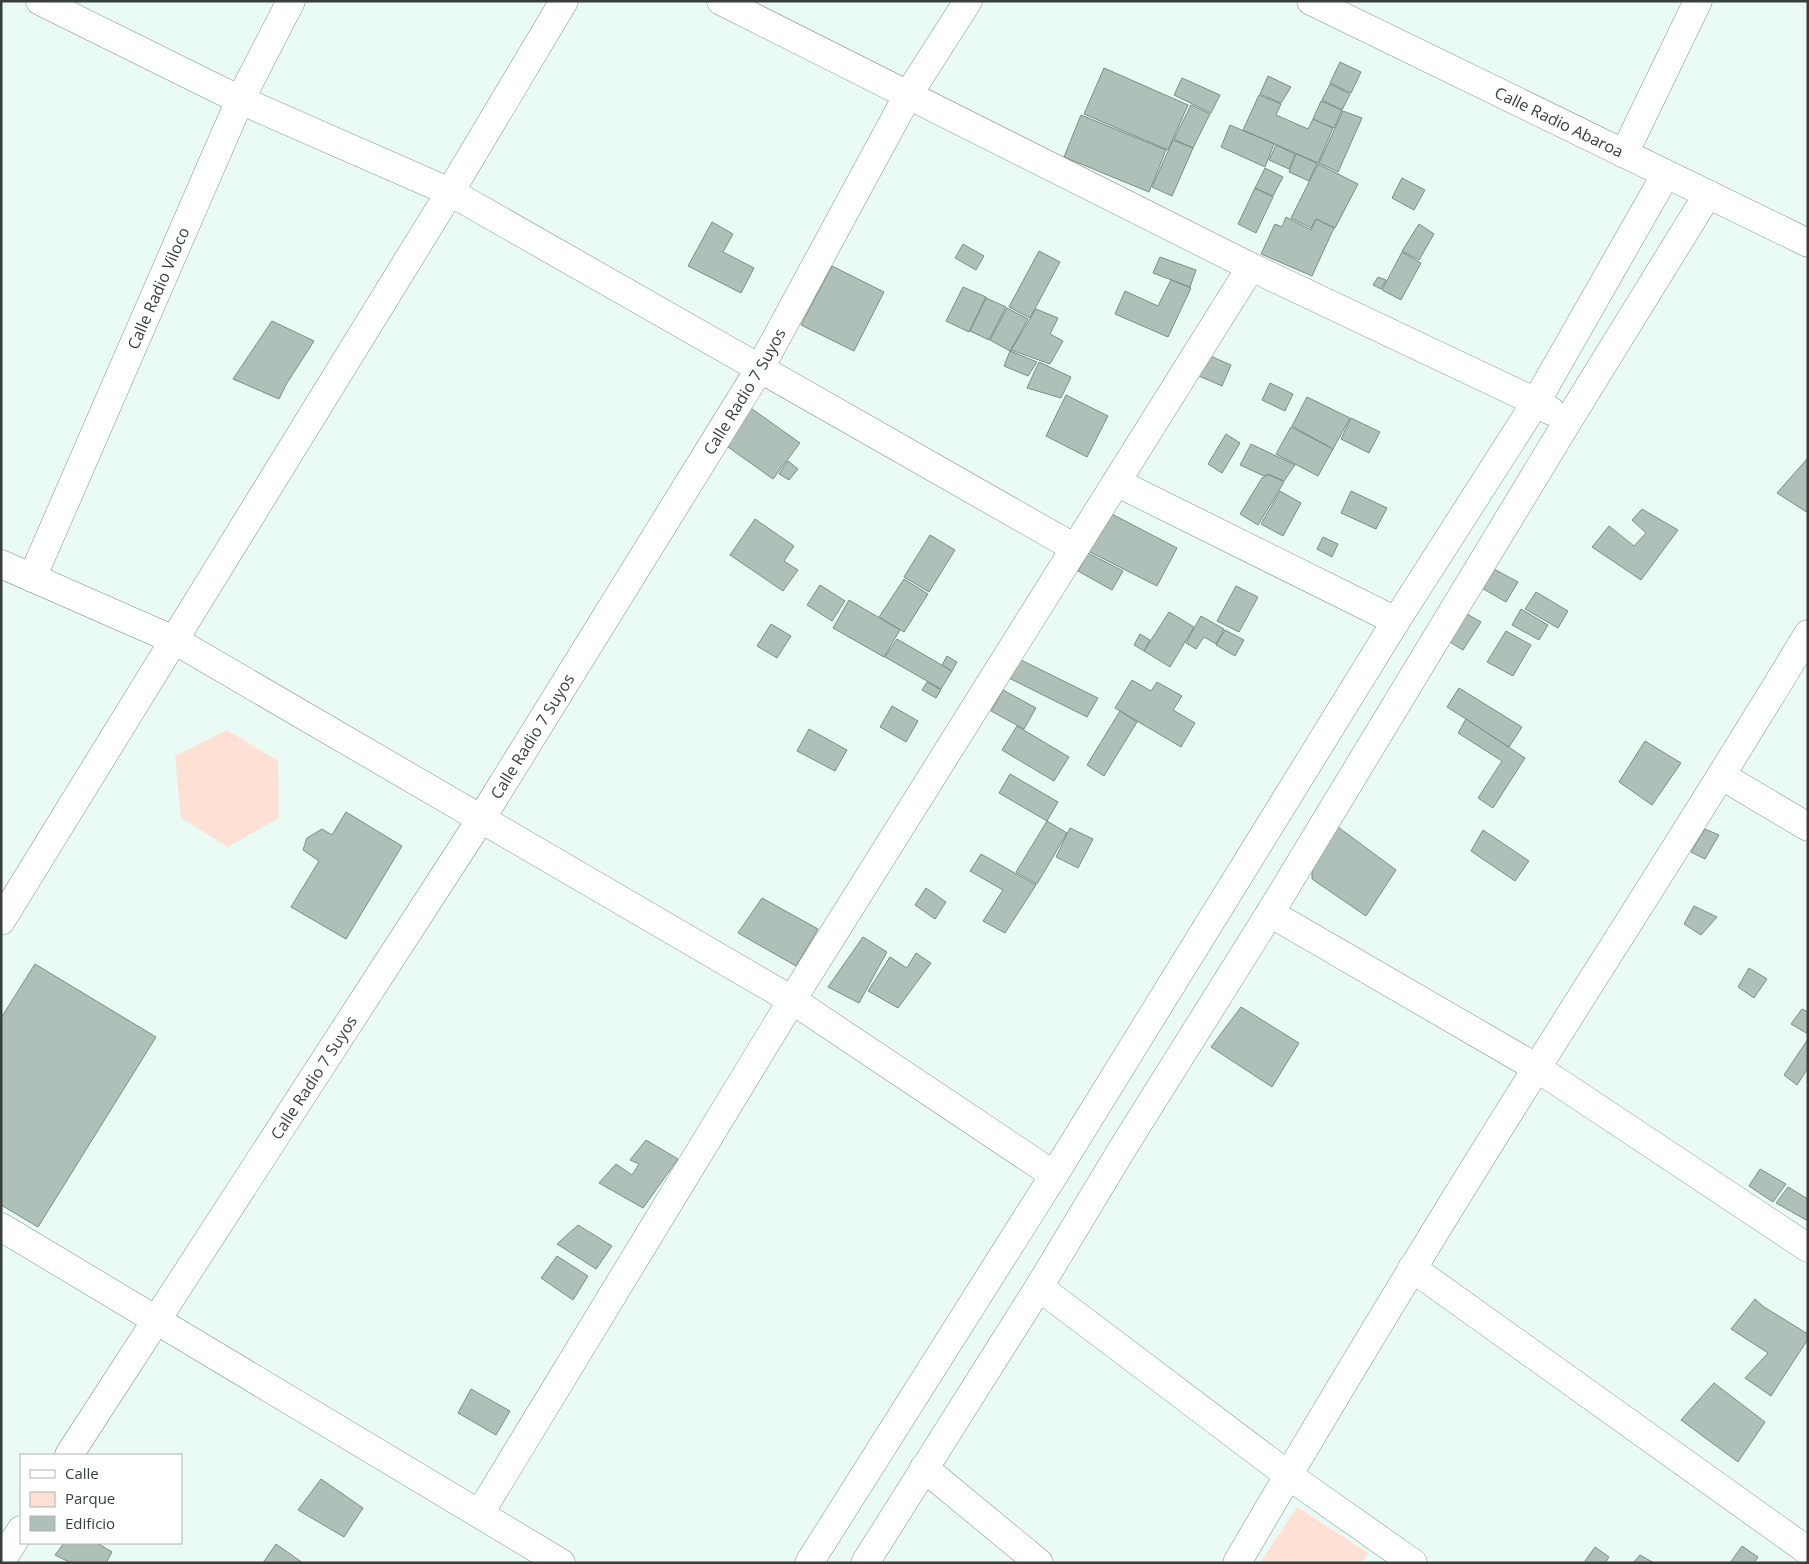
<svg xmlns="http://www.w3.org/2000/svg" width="1809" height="1564" font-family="'Open Sans',sans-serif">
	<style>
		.green { fill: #fee0d5 }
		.building { fill: #afc0b9; stroke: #7d8d87 }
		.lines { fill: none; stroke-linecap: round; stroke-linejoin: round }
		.minor-casing { stroke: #83938d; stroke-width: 29 }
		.minor { stroke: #fff; stroke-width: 28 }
		.labels { text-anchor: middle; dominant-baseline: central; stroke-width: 5; stroke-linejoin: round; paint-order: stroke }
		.street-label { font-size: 16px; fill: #373e3b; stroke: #fff }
	</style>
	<rect width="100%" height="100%" fill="#e9fbf4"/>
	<!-- green -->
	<g class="green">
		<polygon points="227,730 278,761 279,818 228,847 181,818 175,756"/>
		<polygon points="1297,1507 1368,1553 1362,1563 1260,1563"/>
	</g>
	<!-- building -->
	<g class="building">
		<polygon points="1340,62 1361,72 1351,93 1330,83"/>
		<polygon points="1104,68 1188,105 1168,150 1084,114"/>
		<polygon points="1268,76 1291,87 1281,103 1260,94"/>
		<polygon points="1182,78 1220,95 1211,113 1174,95"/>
		<polygon points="1330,84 1350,94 1342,110 1322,100"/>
		<polygon points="1259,95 1281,104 1276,115 1308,129 1313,119 1333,128 1318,163 1243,130"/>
		<polygon points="1321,101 1342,110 1334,128 1313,119"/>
		<polygon points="1191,105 1210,114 1193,148 1174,139"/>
		<polygon points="1343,111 1362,118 1338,172 1319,163"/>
		<polygon points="1081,115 1166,150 1149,192 1064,157"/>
		<polygon points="1230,125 1274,144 1265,167 1221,147"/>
		<polygon points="1173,140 1193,148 1172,196 1152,187"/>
		<polygon points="1276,145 1295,154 1289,169 1269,160"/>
		<polygon points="1296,154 1317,163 1309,181 1289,172"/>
		<polygon points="1318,164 1358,184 1335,228 1316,219 1311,228 1291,218"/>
		<polygon points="1265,168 1283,177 1273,196 1255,188"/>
		<polygon points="1402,178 1425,190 1414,210 1392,198"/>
		<polygon points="1255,188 1273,197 1256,233 1238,224"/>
		<polygon points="1286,217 1311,230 1316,219 1334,228 1312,276 1261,254 1275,224 1282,227"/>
		<polygon points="712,222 733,234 723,252 754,268 741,293 688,266"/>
		<polygon points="1419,224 1434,234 1419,260 1402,251"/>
		<polygon points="963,244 984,256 976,270 955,258"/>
		<polygon points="1039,251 1060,262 1030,318 1009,307"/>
		<polygon points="1402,252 1421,263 1401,300 1382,290"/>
		<polygon points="1160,257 1196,270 1190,287 1153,273"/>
		<polygon points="832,266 884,292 854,351 801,325"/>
		<polygon points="1378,277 1386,280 1381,289 1373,285"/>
		<polygon points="1171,280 1191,288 1168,337 1115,314 1125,291 1158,306"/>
		<polygon points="963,287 986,297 969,332 946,321"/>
		<polygon points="986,298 1006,307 989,340 970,331"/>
		<polygon points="1007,308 1028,319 1010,351 990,340"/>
		<polygon points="1036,309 1058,318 1050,334 1063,341 1050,364 1011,350"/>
		<polygon points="272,321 314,341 287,383 279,399 233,379"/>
		<polygon points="1010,351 1037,362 1028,376 1004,366"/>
		<polygon points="1208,355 1231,365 1222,386 1199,376"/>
		<polygon points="1039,362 1071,377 1061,398 1027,388"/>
		<polygon points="1270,383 1293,394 1285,411 1262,400"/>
		<polygon points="1066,395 1108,416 1087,457 1046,436"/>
		<polygon points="1307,397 1350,418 1333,449 1292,426"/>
		<polygon points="748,406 800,443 773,479 721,442"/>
		<polygon points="1351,418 1380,432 1369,453 1341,439"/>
		<polygon points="1291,427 1333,449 1318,476 1276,454"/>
		<polygon points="1226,434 1240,443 1222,473 1208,464"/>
		<polygon points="1251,444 1295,465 1284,481 1268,474 1264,476 1240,465"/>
		<polygon points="1807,459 1808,460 1808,513 1777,493"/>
		<polygon points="788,461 798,469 789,480 779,474"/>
		<polygon points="1269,475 1284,482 1258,525 1240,514 1262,478"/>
		<polygon points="1280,491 1301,503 1283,536 1261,524"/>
		<polygon points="1351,491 1387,508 1376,529 1341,513"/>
		<polygon points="1642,509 1678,530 1641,580 1592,547 1609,526 1634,546 1646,533 1632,520"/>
		<polygon points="1108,512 1177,548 1157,586 1088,551"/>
		<polygon points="755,519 794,546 784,561 798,570 783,591 730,555"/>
		<polygon points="930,535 955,550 929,592 904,577"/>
		<polygon points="1323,537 1338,544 1332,557 1317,549"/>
		<polygon points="1088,553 1123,571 1112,590 1078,571"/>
		<polygon points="1492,568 1518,582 1506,602 1480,587"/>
		<polygon points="904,579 928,594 904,632 879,617"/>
		<polygon points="820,585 845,601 832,621 807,605"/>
		<polygon points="1236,586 1258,597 1239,632 1217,621"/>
		<polygon points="1536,592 1568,611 1558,628 1525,609"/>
		<polygon points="849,600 900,630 884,657 833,628"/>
		<polygon points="1521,609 1548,625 1539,640 1512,625"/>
		<polygon points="1462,611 1481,622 1463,650 1445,639"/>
		<polygon points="1169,612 1194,627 1170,667 1144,651"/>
		<polygon points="1201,616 1224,629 1216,644 1204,637 1196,649 1186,643"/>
		<polygon points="771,624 791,636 777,658 757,646"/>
		<polygon points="1225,630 1244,640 1235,656 1216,645"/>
		<polygon points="1506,631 1531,645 1513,676 1487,662"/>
		<polygon points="1140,634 1150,640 1144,651 1134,645"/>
		<polygon points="897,639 952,671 941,689 885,657"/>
		<polygon points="947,656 957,662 952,671 942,665"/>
		<polygon points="1019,659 1098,698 1087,717 1009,678"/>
		<polygon points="1132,680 1151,691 1157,682 1182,696 1173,710 1195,723 1181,747 1115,708"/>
		<polygon points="927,682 941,690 936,698 922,690"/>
		<polygon points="1459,688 1522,727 1509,747 1447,707"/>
		<polygon points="1003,690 1036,708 1024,729 991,711"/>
		<polygon points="892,706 918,721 906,742 880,727"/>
		<polygon points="1120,711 1137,722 1104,776 1087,765"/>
		<polygon points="1466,719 1525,758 1493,808 1478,798 1502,761 1458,733"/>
		<polygon points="1017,726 1069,757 1054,781 1002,750"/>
		<polygon points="809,729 847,750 835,771 797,751"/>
		<polygon points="1645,741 1681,763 1652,805 1619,782"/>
		<polygon points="1010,774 1058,802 1047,821 999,793"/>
		<polygon points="346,812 402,846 346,939 291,907 319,861 303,850 307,838 322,829 332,835"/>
		<polygon points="1047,821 1067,833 1037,884 1016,872"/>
		<polygon points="1338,827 1396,870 1366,916 1312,879 1312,869"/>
		<polygon points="1070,828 1093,839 1078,868 1056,857"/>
		<polygon points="1705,829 1719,835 1705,859 1691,852"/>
		<polygon points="1483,830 1529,861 1515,881 1471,851"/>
		<polygon points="981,854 1036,885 1005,933 983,921 1003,890 970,871"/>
		<polygon points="926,888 946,902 935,919 915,905"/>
		<polygon points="762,898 818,929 796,966 738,933"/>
		<polygon points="1694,906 1717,917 1701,935 1684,924"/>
		<polygon points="863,937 887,952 859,1003 828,987"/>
		<polygon points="916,953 931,963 898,1008 868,991 890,957 907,968"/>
		<polygon points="35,964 156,1037 38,1227 1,1205 1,1018"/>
		<polygon points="1749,968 1767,979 1754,998 1738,987"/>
		<polygon points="1241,1007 1299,1043 1272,1087 1211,1047"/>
		<polygon points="1802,1009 1808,1012 1808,1034 1791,1024"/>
		<polygon points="1808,1039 1808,1068 1797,1085 1784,1075"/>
		<polygon points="646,1140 678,1159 643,1208 599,1183 616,1164 632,1175 639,1164 630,1160"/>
		<polygon points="1760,1169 1786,1184 1773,1202 1749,1186"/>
		<polygon points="1788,1187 1808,1199 1808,1221 1776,1203"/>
		<polygon points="578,1225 612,1246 596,1269 557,1244"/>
		<polygon points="557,1256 588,1276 573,1300 541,1278"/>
		<polygon points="1755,1299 1764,1307 1808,1334 1808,1339 1771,1396 1745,1378 1768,1353 1731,1329"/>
		<polygon points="1714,1383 1765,1422 1738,1462 1681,1420"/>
		<polygon points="471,1389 510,1411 496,1435 458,1413"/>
		<polygon points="321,1479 363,1508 344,1537 298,1510"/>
		<polygon points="64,1543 97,1543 112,1552 106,1563 71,1563 55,1555"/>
		<polygon points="276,1544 303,1563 263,1563"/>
		<polygon points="1742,1546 1758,1557 1754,1563 1730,1563"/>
		<polygon points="1595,1547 1609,1557 1605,1563 1588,1563 1585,1561"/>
		<polygon points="1640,1555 1654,1563 1633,1563"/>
	</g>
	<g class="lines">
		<!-- minor casing -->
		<g class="minor-casing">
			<g id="minor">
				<polyline points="40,1 240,100 450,192 1075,548"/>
				<polyline points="721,1 1251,267 1536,402 1551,411"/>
				<path id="s1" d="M 1311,1 L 1808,243"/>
				<polyline points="1624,154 1698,1"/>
				<polyline points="1116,482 1396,621"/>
				<polyline points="1,564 174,640 792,1000 1054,1175"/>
				<path id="s2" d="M 32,578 L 240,100 L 291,1"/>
				<polyline points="1722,776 1808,827"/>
				<polyline points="1270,913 1537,1068 1808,1248"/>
				<polyline points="1,921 450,192 564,1"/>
				<polyline points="1,1227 561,1563"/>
				<polyline points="1412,1268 1808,1551"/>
				<polyline points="1039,1287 1288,1475 1413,1563"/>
				<path id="s3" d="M 69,1455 L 481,819 L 760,368 L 908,95 L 968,1"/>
				<polyline points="924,1468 1039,1563"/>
				<polyline points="480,1513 792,1000 1251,267"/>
				<polyline points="1,1561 21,1530"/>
				<polyline points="809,1563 1054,1175 1396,621 1536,402 1666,174"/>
				<polyline points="865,1563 1039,1287 1124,1146 1270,913 1568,421 1708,194"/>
				<path d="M 1237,1563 C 1334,1396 1435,1230 1538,1066 C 1628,923 1720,780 1808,634"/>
			</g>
		</g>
		<!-- minor -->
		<use href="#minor" class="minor"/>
	</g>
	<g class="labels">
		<!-- street labels -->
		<g class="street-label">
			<text stroke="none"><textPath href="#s1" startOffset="276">Calle Radio Abaroa</textPath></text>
			<text stroke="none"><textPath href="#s2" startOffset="316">Calle Radio Viloco</textPath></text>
			<text stroke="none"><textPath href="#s3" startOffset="1260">Calle Radio 7 Suyos</textPath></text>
			<text stroke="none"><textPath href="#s3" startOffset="855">Calle Radio 7 Suyos</textPath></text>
			<text stroke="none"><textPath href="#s3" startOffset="450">Calle Radio 7 Suyos</textPath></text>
		</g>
	</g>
	<!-- border -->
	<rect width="1809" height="1564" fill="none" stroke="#373e3b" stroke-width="5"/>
	<!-- legend -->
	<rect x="20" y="1454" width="162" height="90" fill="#ffffff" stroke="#afb2b1"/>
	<rect x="30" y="1470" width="25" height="8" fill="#ffffff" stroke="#afb2b1"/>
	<text x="65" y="1479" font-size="15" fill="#373e3b">Calle</text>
	<rect x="30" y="1492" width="25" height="15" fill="#fee0d5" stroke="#afb2b1"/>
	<text x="65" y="1504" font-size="15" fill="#373e3b">Parque</text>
	<rect x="30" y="1516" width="25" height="15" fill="#afc0b9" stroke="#afb2b1"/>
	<text x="65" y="1529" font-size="15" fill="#373e3b">Edificio</text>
</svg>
